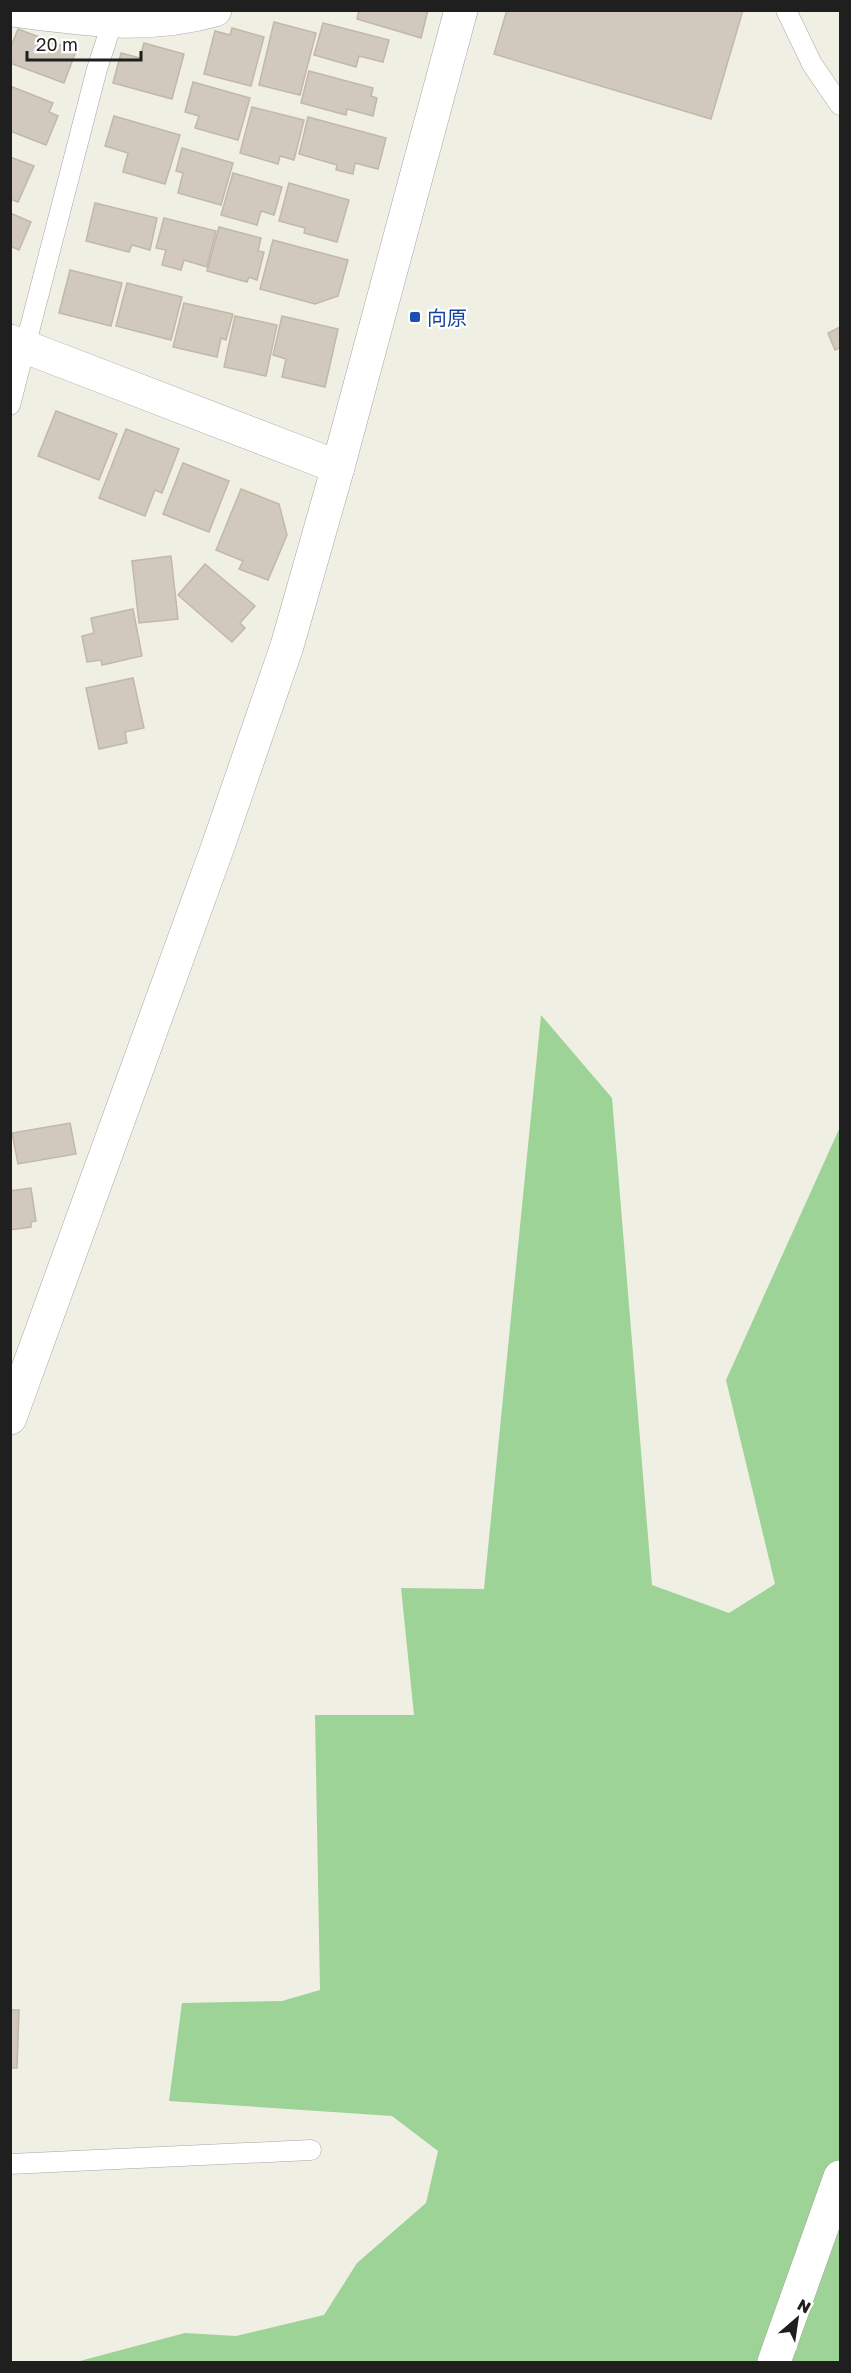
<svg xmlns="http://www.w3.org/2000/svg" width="851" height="2373" font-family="'Golos Text','Noto Sans JP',sans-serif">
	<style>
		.forest { fill: #9dd396 }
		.building { fill: #d1c9bd; stroke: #c3b8a6; stroke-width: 1.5 }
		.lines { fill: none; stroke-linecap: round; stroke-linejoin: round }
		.lane-casing { stroke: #a6a6a6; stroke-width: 21 }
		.street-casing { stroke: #a6a6a6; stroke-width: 34 }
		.lane { stroke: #fff; stroke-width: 20 }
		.street { stroke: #fff; stroke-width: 33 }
		.transit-dot { fill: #1a4fb4; stroke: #fff; stroke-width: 2 }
		.labels { text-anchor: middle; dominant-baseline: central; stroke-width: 4.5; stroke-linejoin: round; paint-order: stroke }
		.transit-label { font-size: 20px; fill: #164399; stroke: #fff; text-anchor: start }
	</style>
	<rect width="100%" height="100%" fill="#f0efe4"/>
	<!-- forest -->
	<polygon class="forest" points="541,1015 612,1098 652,1585 729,1613 775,1584 726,1380 840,1127 840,2362 76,2362 185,2333 236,2336 324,2315 357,2263 426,2203 438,2151 392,2116 169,2101 182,2003 282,2001 320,1990 315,1715 414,1715 401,1588 484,1589"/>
	<!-- building -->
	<g class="building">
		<polygon points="359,10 428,10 421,38 357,19"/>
		<polygon points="507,10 743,10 711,119 494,54"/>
		<polygon points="274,22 316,33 300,95 259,85"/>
		<polygon points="323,23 389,40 383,62 359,56 356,67 314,55"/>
		<polygon points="232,28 264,37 251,86 204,74 215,31 230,35"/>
		<polygon points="18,29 76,51 64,83 10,63 10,49"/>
		<polygon points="144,43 184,54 172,99 113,83 121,53 140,58"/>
		<polygon points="309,71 373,88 371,96 377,98 373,116 347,109 346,115 301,103"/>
		<polygon points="193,82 250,98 238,140 195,128 199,116 185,112"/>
		<polygon points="10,86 53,103 49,112 58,116 46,145 10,131"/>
		<polygon points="252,107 304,120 294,160 280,156 278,164 240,153"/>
		<polygon points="114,116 180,135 165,184 123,172 128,153 105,146"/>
		<polygon points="308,117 386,138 378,169 355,163 353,174 336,170 337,165 299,154"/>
		<polygon points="182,148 233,163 221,205 178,193 183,173 176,171"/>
		<polygon points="10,157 34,166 18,202 10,199"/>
		<polygon points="233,173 282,187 274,215 261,211 257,225 221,215"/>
		<polygon points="289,183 349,200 337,242 304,233 305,228 279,221"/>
		<polygon points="95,203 157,218 150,250 132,245 129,252 86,241"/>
		<polygon points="10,213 31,222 19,250 10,246"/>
		<polygon points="164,218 216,231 207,267 184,260 181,270 162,265 166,250 156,248"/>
		<polygon points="219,227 261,238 258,251 264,252 257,280 249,277 247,282 207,271"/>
		<polygon points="273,240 348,260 338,296 315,304 260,289"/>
		<polygon points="70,270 122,283 111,326 59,313"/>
		<polygon points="127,283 182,297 171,340 116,326"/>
		<polygon points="184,303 233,314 226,340 221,338 217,357 173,347"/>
		<polygon points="235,316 277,325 266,376 224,367"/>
		<polygon points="282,316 338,329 325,387 282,377 286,359 273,355"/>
		<polygon points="840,327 840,348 835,350 828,333"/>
		<polygon points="56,411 117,434 99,480 38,456"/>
		<polygon points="126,429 179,449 162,493 155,490 145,516 99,498"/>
		<polygon points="183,463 229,481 209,532 163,514"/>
		<polygon points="241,489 279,504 287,535 268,580 239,569 243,561 216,550"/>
		<polygon points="171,556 178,619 139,623 132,561"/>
		<polygon points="205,564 255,606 240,623 245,628 232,642 178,595"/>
		<polygon points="133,609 142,656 102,665 101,660 87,662 82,636 94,633 91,618"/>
		<polygon points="133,678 144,728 125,732 127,743 99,749 86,688"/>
		<polygon points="70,1123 76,1154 18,1164 12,1133"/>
		<polygon points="31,1188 36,1221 31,1222 31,1227 10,1230 10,1191"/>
		<polygon points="10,2010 19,2010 17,2068 10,2068"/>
	</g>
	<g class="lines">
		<!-- lane casing -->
		<g class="lane-casing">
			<g id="lane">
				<polyline points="786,10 812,64 840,105"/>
				<polyline points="10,405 97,69 112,23 111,13"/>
				<polyline points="10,2164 311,2150"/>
			</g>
		</g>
		<!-- street casing -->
		<g class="street-casing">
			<g id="street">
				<path d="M 12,10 C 83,19 145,30 215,10"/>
				<polyline points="10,341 338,467"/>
				<polyline points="10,1418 217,849 287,646 338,467 461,10"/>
				<polyline points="774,2362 840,2177"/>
			</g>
		</g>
		<!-- lane -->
		<use href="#lane" class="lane"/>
		<!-- street -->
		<use href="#street" class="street"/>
	</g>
	<!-- markers -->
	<rect class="transit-dot" x="409" y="311" width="12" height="12" rx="3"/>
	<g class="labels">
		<!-- transit labels -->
		<g class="transit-label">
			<text x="427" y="317">向原</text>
		</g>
	</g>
	<!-- border -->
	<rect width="851" height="2373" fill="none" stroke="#1f1f1f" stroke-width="24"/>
	<!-- north arrow -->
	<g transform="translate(797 2319) rotate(29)" stroke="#ffffff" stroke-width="4.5" paint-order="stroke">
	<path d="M0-4.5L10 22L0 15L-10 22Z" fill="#1f1f1f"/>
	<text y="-9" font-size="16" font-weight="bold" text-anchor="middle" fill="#1f1f1f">N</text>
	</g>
	<!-- scale -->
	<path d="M27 51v9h114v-9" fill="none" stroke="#1f1f1f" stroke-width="3"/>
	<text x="36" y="51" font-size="18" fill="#1f1f1f" stroke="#ffffff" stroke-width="4.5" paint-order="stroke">20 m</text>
</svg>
